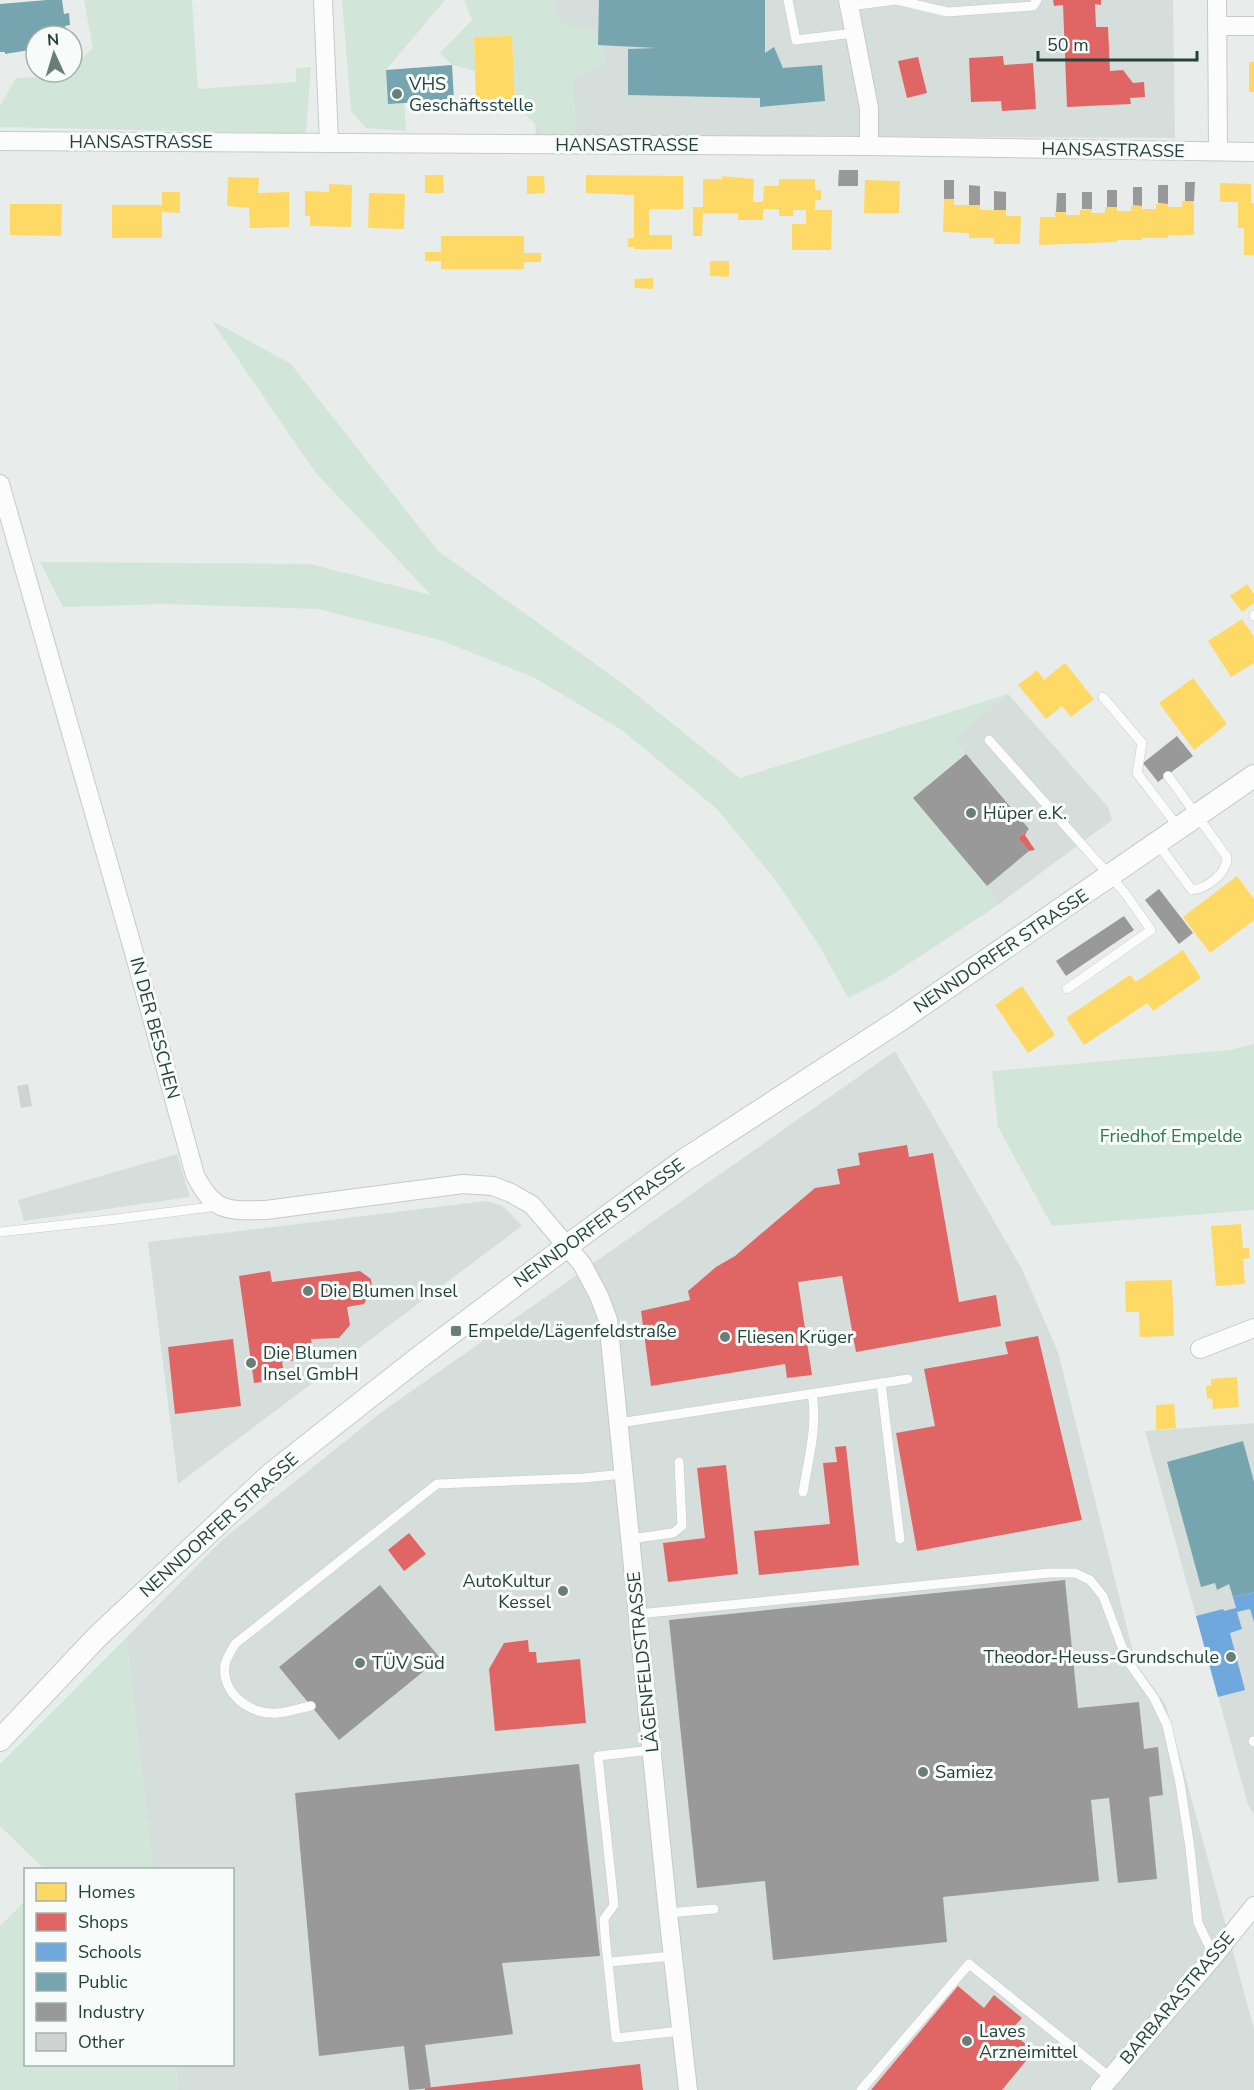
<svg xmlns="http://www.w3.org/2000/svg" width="1254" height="2090" font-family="'Nunito Sans',sans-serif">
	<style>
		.built { fill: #d6dedb }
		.green { fill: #d1e6d8 }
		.homes { fill: #ffd966 }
		.shops { fill: #e06666 }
		.schools { fill: #6fa8dc }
		.public { fill: #76a5af }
		.industry { fill: #999 }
		.building { fill: #cfd4d2 }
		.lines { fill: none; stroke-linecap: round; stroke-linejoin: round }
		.service-casing { stroke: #c5cac8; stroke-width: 10 }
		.minor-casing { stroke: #c5cac8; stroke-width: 20 }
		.tertiary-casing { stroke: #c5cac8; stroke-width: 24 }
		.service { stroke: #fcfcfc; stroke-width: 9 }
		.minor { stroke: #fcfcfc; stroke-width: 18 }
		.tertiary { stroke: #fcfcfc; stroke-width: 22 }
		.poi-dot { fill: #697e78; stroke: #f7fbf9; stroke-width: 2 }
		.labels { text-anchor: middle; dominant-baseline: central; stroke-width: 6; stroke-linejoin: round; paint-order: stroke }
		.poi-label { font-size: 18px; fill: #24423a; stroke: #f7fbf9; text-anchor: start }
		.street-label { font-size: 18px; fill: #24423a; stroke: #f7fbf9 }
		.park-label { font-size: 18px; fill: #2d7a4b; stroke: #f7fbf9 }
	</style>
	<rect width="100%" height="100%" fill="#e8edeb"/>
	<!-- built -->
	<g class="built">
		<polygon points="525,0 1173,0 1175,138 536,135"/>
		<polygon points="1008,694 1108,807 1112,820 998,905 987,886 913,798 966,754 954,737"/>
		<polygon points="895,1051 1022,1269 1058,1352 1136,1664 1166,1705 1254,2029 1254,2090 178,2090 176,2065 232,2064 232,1870 153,1869 126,1638 222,1540 379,1414"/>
		<polygon points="177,1154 190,1197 24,1221 18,1200"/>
		<polygon points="486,1201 503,1206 522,1226 178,1484 148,1242"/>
		<polygon points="1254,1423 1254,1814 1248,1805 1145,1431"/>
	</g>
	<!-- green -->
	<g class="green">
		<polygon points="84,0 192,0 198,89 296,82 296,68 311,67 306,134 0,127 0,106 16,78 63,76 67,72 72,72 72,67 93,48"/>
		<polygon points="342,0 445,0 386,70 388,104 404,103 406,131 366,128 351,111"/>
		<polygon points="464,0 553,0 561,24 598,30 598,45 604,46 606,63 574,79 576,139 546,135 515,104 512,36 474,37 475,71 452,65 440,53 472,20"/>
		<polygon points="211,320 291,364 438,551 622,683 740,778 1008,694 954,737 966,754 913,798 987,886 998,905 889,977 848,998 820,947 777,882 717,809 623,731 535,678 440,640 318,609 168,604 63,607 40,562 310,564 431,595 315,472"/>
		<polygon points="1254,1044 1254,1210 1052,1226 998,1127 992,1071 1230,1050"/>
		<polygon points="126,1638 153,1869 44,1869 0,1826 0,1764"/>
		<polygon points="25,1901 26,2064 176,2065 178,2090 0,2090 0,1926"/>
	</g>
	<!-- homes -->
	<g class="homes">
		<polygon points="512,36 515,104 476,105 474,37"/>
		<rect x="1249" y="62" width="5" height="30"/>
		<polygon points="425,175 443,175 444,193 425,193"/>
		<polygon points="586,175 683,176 683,209 649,209 649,235 672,235 672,249 634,249 634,247 628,247 628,238 634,238 634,195 586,193"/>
		<polygon points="527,176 544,176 545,193 527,194"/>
		<polygon points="722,176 754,179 753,202 763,202 764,186 779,186 779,179 815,179 815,190 821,190 821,200 815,200 815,210 832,210 831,250 792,250 792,224 806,224 806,210 793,210 793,216 779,216 779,209 763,209 763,220 738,220 738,213 703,213 702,236 693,236 693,207 703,207 703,179 722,179"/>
		<polygon points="228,177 259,178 258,193 289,192 289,227 250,228 249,208 227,206"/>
		<polygon points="865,180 900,181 899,213 864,213"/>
		<polygon points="1220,183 1251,184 1251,203 1254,203 1254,255 1244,255 1244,228 1238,228 1238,202 1220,202"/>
		<polygon points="329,184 352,185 351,227 310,226 310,216 305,216 305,191 329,192"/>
		<polygon points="162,192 180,192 180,213 162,212 162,238 112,238 112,205 162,205"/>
		<polygon points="369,193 405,194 404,229 368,228"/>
		<polygon points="944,199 954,199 954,205 980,205 980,210 1006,210 1006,216 1021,216 1020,244 994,244 994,238 969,238 969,233 943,232"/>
		<polygon points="1182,201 1194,201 1194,235 1168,235 1168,238 1142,238 1142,240 1117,240 1117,242 1039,245 1040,217 1055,217 1055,212 1066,212 1066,215 1080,215 1080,210 1092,209 1091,213 1105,213 1105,207 1117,207 1117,211 1131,211 1131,206 1133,205 1142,206 1142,209 1156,209 1156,204 1168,204 1168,207 1182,207"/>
		<polygon points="10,204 62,204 61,236 10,235"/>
		<polygon points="441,236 524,236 524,253 541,253 541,262 524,262 524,269 441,269 441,261 425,261 425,252 441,252"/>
		<polygon points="710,261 729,261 729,277 710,276"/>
		<polygon points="653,278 653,289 635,288 634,279"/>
		<polygon points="1247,584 1254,594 1254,603 1242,612 1230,596"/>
		<polygon points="1242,619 1254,637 1254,663 1231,677 1208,641"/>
		<polygon points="1065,663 1094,699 1071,717 1062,706 1046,719 1018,685 1037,670 1044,680"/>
		<polygon points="1193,678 1227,724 1194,750 1159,703"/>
		<polygon points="1237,876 1254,899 1254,920 1210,953 1183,917"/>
		<polygon points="1183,950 1201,978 1153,1011 1147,1003 1084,1045 1066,1018 1130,975 1136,982"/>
		<polygon points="1022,986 1055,1035 1028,1053 995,1005"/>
		<polygon points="1241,1224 1243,1248 1249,1248 1250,1258 1243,1259 1245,1284 1216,1286 1211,1226"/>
		<polygon points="1172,1280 1174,1336 1140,1337 1139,1312 1126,1312 1125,1281"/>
		<polygon points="1237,1377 1239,1407 1213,1409 1212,1398 1207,1399 1206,1386 1211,1386 1211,1379"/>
		<polygon points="1174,1404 1176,1428 1156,1430 1156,1405"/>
	</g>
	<!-- shops -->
	<g class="shops">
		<polygon points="1053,0 1101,0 1101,5 1095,4 1096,27 1108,27 1110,71 1123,70 1133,83 1144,82 1145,97 1130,98 1131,104 1067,107 1063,5 1054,6"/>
		<polygon points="1003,56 1004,65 1033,63 1036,109 1002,111 1001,101 971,102 969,58"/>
		<polygon points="918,57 927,93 907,98 898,61"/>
		<polygon points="1028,830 1025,835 1035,850 1029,851 1018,838"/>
		<polygon points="907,1145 909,1157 933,1153 959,1302 996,1295 1001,1326 856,1352 842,1276 798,1282 812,1375 787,1378 785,1364 651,1386 641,1311 690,1300 688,1291 716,1267 735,1256 815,1188 840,1184 837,1169 860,1165 858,1153"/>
		<polygon points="270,1271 272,1282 360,1271 371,1279 372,1290 364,1304 347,1307 350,1325 339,1338 311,1339 314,1358 282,1362 285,1379 254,1383 239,1276"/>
		<polygon points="1038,1336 1082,1520 917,1551 896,1433 935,1426 924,1369 1008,1354 1005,1342"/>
		<polygon points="233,1339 241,1406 175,1414 168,1347"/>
		<polygon points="846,1446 859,1565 759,1575 754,1531 830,1524 823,1463 837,1462 835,1447"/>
		<polygon points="726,1465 738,1574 668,1582 663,1543 705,1538 697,1468"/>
		<polygon points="409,1533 426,1554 404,1571 388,1550"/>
		<polygon points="528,1640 529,1652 536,1652 537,1663 580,1659 586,1723 495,1731 489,1669 504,1643"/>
		<polygon points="958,1986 984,2008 994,1995 1022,2018 1010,2031 1034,2051 1002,2090 871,2090"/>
		<polygon points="640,2064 643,2090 425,2090 425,2088"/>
	</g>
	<!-- schools -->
	<polygon class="schools" points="1254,1592 1254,1622 1250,1609 1237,1612 1242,1629 1230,1633 1245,1690 1218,1697 1196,1616 1223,1609 1224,1611 1236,1608 1233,1597"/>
	<!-- public -->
	<g class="public">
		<polygon points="47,0 62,0 64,14 69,13 70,25 65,26 66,36 36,36 36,49 5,54 5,52 0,52 0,4"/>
		<polygon points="599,0 765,0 765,53 774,47 783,68 822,65 825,101 760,107 760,98 628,95 628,49 656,48 598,45"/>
		<polygon points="452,65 454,100 388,104 386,70"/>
		<polygon points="1243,1441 1254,1482 1254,1592 1233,1597 1229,1584 1217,1590 1215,1583 1201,1587 1167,1462"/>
	</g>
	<!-- industry -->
	<g class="industry">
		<polygon points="839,170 858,170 858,186 838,186"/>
		<rect x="944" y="180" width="10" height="19"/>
		<polygon points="1185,182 1195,182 1194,201 1185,201"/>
		<polygon points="969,185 980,186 980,205 969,205"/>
		<polygon points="1158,185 1168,185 1168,204 1158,203"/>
		<polygon points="1133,187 1142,187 1142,206 1133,205"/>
		<rect x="1107" y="190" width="10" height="17"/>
		<polygon points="994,191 1006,192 1006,210 994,210"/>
		<rect x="1082" y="192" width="10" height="17"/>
		<polygon points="1057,193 1066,193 1066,212 1056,212"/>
		<polygon points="1177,736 1193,756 1158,782 1143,763"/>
		<polygon points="966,754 1029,829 1018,838 1029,851 987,886 913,798"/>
		<polygon points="1159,889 1193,933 1179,944 1145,900"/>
		<polygon points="1124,916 1134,930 1066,976 1056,961"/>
		<polygon points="1065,1580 1078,1708 1139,1702 1144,1749 1158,1747 1163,1795 1149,1797 1157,1879 1118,1883 1109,1798 1091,1800 1099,1881 943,1897 947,1942 773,1960 765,1881 697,1888 669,1620"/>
		<polygon points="380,1585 440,1658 339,1740 279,1667"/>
		<polygon points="579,1764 600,1956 502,1963 513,2034 425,2045 431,2088 409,2090 404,2046 319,2056 295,1793"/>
	</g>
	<!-- building -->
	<polygon class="building" points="28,1084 32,1106 21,1108 17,1086"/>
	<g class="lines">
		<!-- service casing -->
		<g class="service-casing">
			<g id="service">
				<polyline points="788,0 796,40 854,33"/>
				<polyline points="897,0 947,12 1033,6 1037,0"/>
				<polyline points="849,6 896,0"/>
				<polyline points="1254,615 1254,616"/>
				<polyline points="1103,697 1142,743 1137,773 1179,828"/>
				<polyline points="989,740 1125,893 1151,930 1067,989"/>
				<path d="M 1158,844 L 1192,890 C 1207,888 1227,874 1227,857 L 1168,776"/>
				<polyline points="0,1232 117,1219 218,1206"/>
				<polyline points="881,1383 900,1539"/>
				<polyline points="619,1423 908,1379"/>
				<path d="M 803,1492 C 808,1460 818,1426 812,1394"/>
				<polyline points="630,1539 673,1533 682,1526 679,1462"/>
				<polyline points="638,1614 1049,1573 1075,1573 1090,1580 1103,1596 1127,1660 1154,1698 1167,1725 1180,1783 1190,1848 1198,1923 1214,1956"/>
				<path d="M 311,1706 C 300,1708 289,1712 278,1713 C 252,1716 221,1694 225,1665 C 226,1658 232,1650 235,1644 L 437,1484 L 584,1478 L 623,1474"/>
				<polyline points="1253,1741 1254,1742"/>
				<polyline points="652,1750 598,1756 614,1905 604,1919 605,1935 616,2038 681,2031"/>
				<polyline points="668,1913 714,1909"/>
				<polyline points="609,1962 673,1956"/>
				<polyline points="861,2090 969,1964 1111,2078"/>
			</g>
		</g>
		<!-- minor casing -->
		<g class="minor-casing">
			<g id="minor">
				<polyline points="323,0 329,142"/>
				<polyline points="848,0 869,108 869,146"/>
				<polyline points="1217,0 1218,151"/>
				<polyline points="1217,26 1254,26"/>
				<polyline points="0,141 869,146 1254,152"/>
				<path d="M 0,484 L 133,949 L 195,1175 C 214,1212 226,1211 266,1210 L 463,1184 L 493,1186 L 511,1193 L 532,1205 L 582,1264 L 599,1296 L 608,1320 L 668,1913 L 688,2090"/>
				<polyline points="1200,1349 1254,1328"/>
				<polyline points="1100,2090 1214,1956 1254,1906"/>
			</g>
		</g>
		<!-- tertiary casing -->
		<g class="tertiary-casing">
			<polyline id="tertiary" points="0,1740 97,1637 270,1475 421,1356 567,1246 683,1161 900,1020 1254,776"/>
		</g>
		<!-- service -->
		<use href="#service" class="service"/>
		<!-- minor -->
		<use href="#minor" class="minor"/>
		<!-- tertiary -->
		<use href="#tertiary" class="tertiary"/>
	</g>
	<!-- markers -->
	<g class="poi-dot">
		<circle cx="397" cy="94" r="6"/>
		<circle cx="971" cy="813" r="6"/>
		<circle cx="308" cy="1291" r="6"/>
		<rect x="450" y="1325" width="12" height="12" rx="3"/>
		<circle cx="725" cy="1337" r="6"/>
		<circle cx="251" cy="1363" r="6"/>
		<circle cx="563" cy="1591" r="6"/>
		<circle cx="1231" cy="1657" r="6"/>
		<circle cx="360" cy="1663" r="6"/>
		<circle cx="923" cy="1772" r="6"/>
		<circle cx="967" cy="2041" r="6"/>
	</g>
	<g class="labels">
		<!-- poi labels -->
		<g class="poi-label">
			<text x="409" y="84">VHS<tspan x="409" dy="21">Geschäftsstelle</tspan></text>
			<text x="983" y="813">Hüper e.K.</text>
			<text x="320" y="1291">Die Blumen Insel</text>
			<text x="468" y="1331">Empelde/Lägenfeldstraße</text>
			<text x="737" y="1337">Fliesen Krüger</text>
			<text x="263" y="1353">Die Blumen<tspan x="263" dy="21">Insel GmbH</tspan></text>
			<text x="551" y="1581" text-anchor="end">AutoKultur<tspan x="551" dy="21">Kessel</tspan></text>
			<text x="1219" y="1657" text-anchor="end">Theodor-Heuss-Grundschule</text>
			<text x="372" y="1663">TÜV Süd</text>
			<text x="935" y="1772">Samiez</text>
			<text x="979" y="2031">Laves<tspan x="979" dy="21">Arzneimittel</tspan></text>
		</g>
		<!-- street labels -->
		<g class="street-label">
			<text x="141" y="142">HANSASTRASSE</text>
			<text x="627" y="145">HANSASTRASSE</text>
			<text transform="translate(1113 150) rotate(1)">HANSASTRASSE</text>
			<text transform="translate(1001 951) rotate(-34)">NENNDORFER STRASSE</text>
			<text transform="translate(155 1028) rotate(75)">IN DER BESCHEN</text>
			<text transform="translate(599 1223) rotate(-36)">NENNDORFER STRASSE</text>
			<text transform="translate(219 1525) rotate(-42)">NENNDORFER STRASSE</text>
			<text transform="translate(643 1662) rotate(-96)">LÄGENFELDSTRASSE</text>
			<text transform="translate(1177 1998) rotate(-50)">BARBARASTRASSE</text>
		</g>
		<!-- park labels -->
		<g class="park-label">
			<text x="1171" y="1136">Friedhof Empelde</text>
		</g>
	</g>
	<!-- legend -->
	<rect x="24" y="1868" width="210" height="198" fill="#f7fbf9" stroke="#a3b1ad" stroke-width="1.5"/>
	<rect x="36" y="1883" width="30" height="18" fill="#ffd966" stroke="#a3b1ad" stroke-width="1.5"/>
	<text x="78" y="1898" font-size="18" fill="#24423a">Homes</text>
	<rect x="36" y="1913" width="30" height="18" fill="#e06666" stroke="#a3b1ad" stroke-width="1.5"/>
	<text x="78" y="1928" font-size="18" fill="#24423a">Shops</text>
	<rect x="36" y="1943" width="30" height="18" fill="#6fa8dc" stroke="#a3b1ad" stroke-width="1.5"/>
	<text x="78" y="1958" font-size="18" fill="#24423a">Schools</text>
	<rect x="36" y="1973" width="30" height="18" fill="#76a5af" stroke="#a3b1ad" stroke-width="1.5"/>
	<text x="78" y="1988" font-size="18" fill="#24423a">Public</text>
	<rect x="36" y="2003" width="30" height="18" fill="#999999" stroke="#a3b1ad" stroke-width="1.5"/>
	<text x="78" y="2018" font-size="18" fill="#24423a">Industry</text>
	<rect x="36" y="2033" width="30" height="18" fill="#cfd4d2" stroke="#a3b1ad" stroke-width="1.5"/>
	<text x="78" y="2048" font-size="18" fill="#24423a">Other</text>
	<!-- north arrow -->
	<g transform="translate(54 54) rotate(356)"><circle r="28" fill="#f7fbf9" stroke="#a3b1ad" stroke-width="1.5"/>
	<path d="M0-4.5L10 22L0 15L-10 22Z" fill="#697e78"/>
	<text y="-9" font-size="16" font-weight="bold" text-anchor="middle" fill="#24423a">N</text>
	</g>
	<!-- scale -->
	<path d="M1038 51v9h159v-9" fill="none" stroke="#24423a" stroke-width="3"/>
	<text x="1047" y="51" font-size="18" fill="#24423a" stroke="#f7fbf9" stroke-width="4.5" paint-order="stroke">50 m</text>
</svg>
